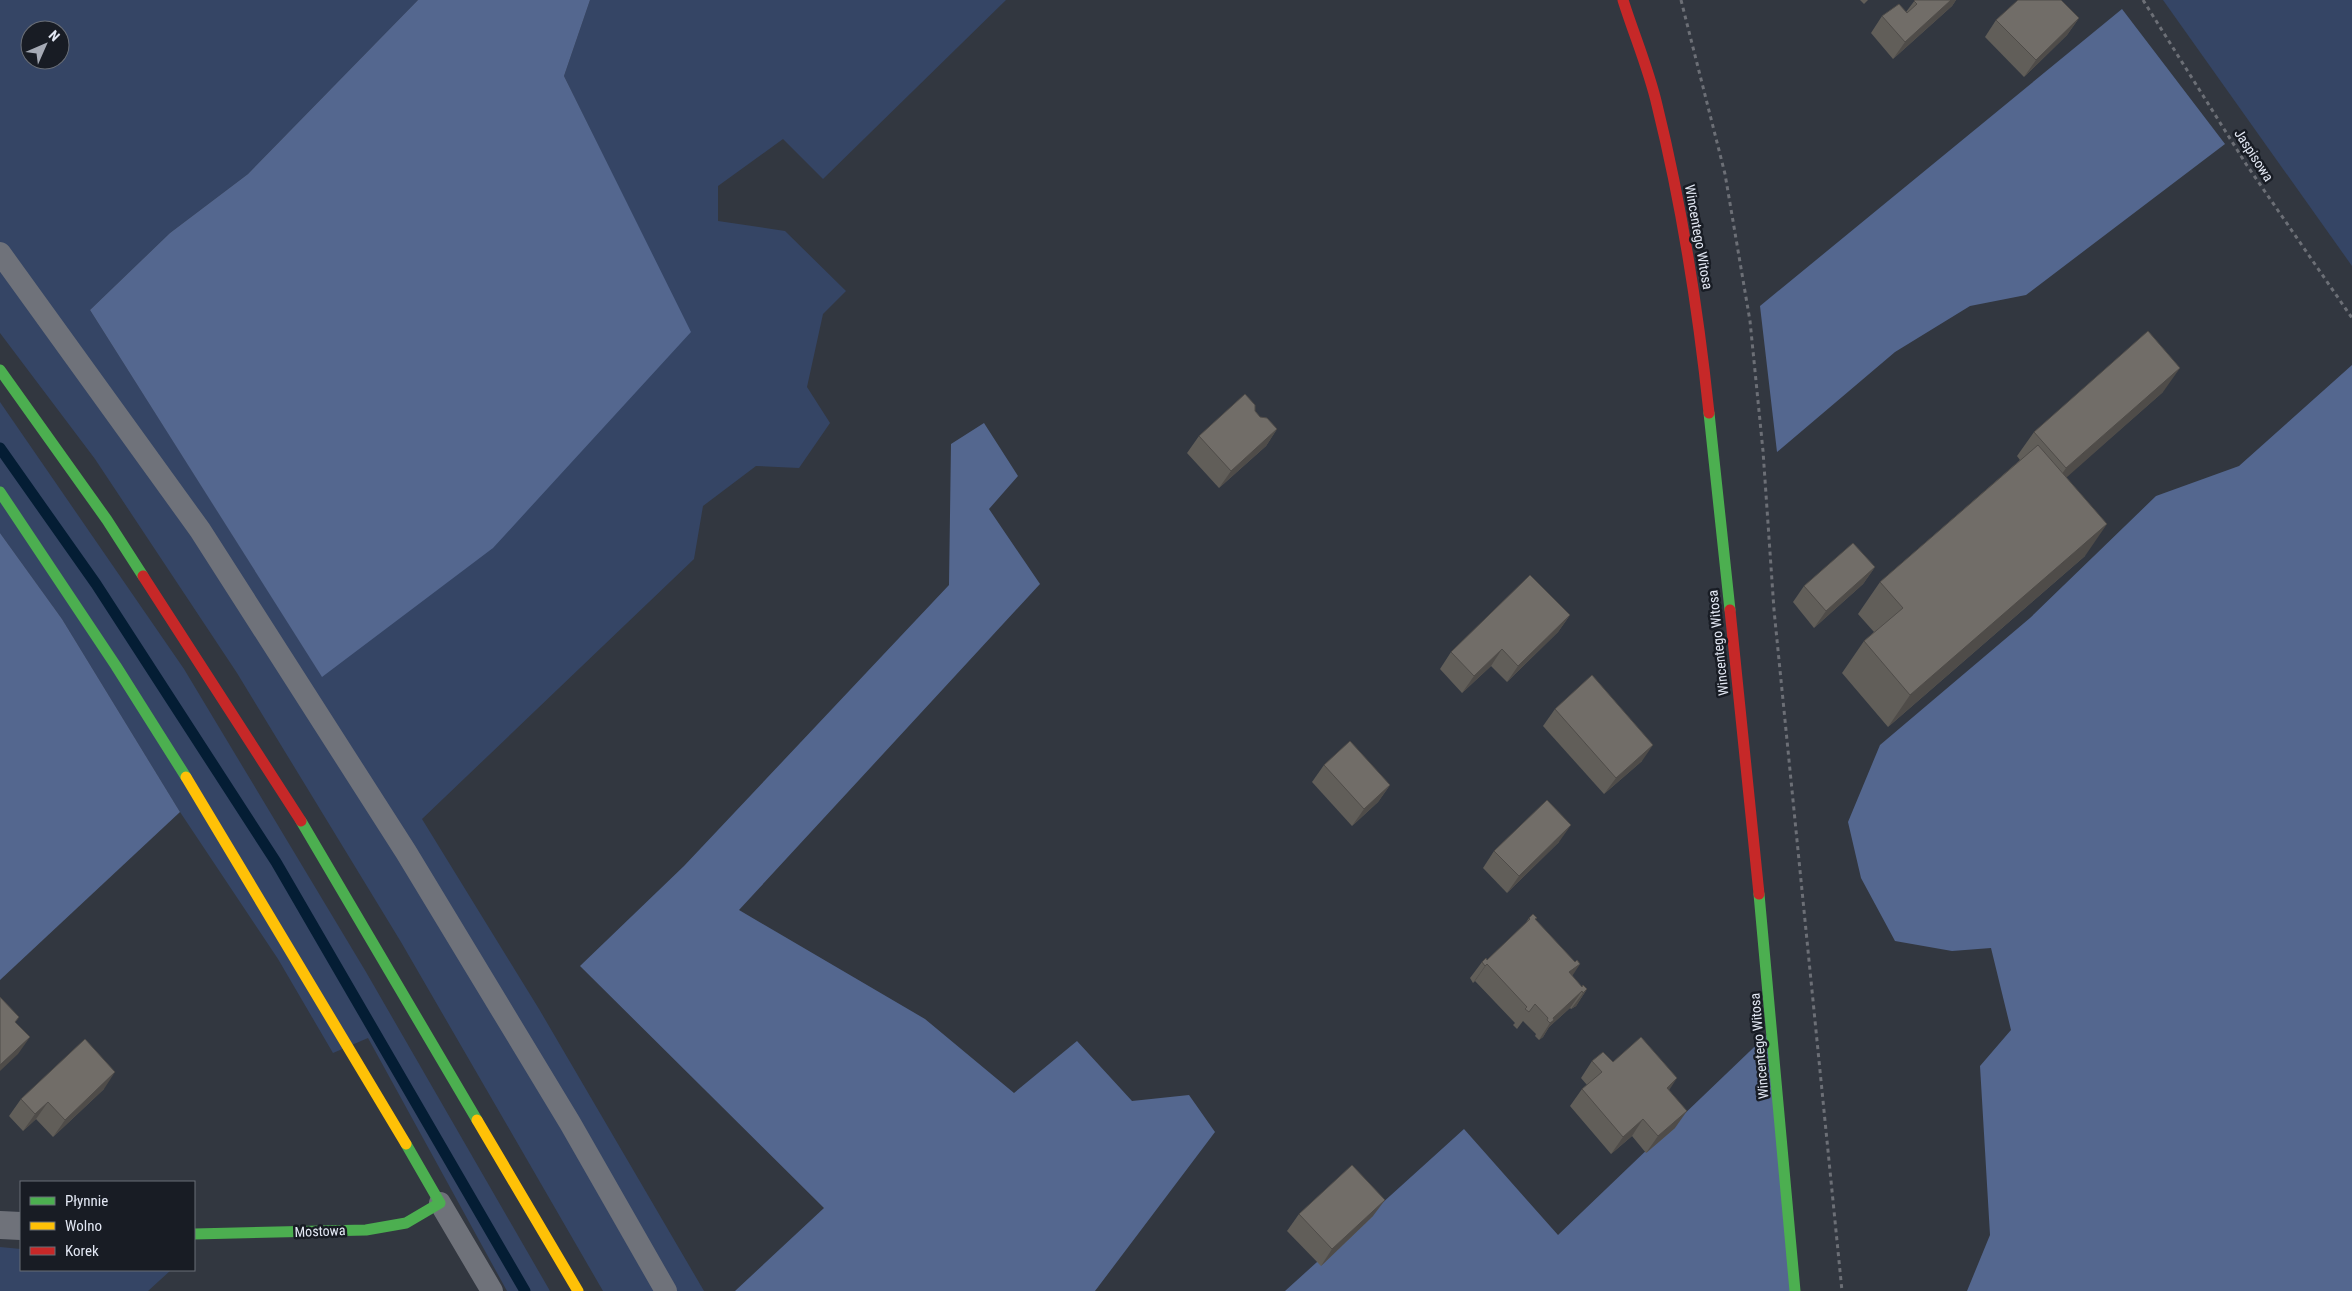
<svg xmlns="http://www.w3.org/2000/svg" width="2352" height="1291" font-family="'Roboto Condensed',sans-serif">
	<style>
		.green { fill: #354565; fill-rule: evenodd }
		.forest { fill: #54678f }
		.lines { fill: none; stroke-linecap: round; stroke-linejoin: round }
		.stream { stroke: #041d34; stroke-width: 11 }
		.path { stroke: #6c6f76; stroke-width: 3; stroke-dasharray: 4 4; stroke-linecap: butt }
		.lane { stroke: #6f727a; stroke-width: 22 }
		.street { stroke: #6f727a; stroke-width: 28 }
		.fast { stroke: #4caf50; stroke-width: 11 }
		.slow { stroke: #ffc107; stroke-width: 11 }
		.jam { stroke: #c62828; stroke-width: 11 }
		.wall { fill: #615e59 }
		.shaded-wall { fill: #4f4c49 }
		.building { fill: #716d68; stroke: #4f4c49 }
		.labels { text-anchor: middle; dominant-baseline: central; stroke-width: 5; stroke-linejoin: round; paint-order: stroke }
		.street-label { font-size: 14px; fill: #e3e8f4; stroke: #181c24 }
	</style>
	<rect width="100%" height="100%" fill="#323740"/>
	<!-- green -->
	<g class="green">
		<path d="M 0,0 L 418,0 L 248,174 L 170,233 L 90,310 L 322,676 L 690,332 L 564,76 L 590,0 L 1006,0 L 823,179 L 783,139 L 718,186 L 718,221 L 785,231 L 846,291 L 823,314 L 807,387 L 830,423 L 799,468 L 756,466 L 703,506 L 694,559 L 422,819 L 539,1009 L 704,1291 L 603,1291 L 401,942 L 237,673 L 95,459 L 0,333 ZM 30,30 L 60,30 L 60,60 L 30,60 Z"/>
		<polygon points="2163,0 2352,0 2352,266"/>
		<polygon points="0,402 184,669 366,972 550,1291 507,1291 368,1038 333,1053 278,959 180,812 62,619 0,533"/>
		<polygon points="0,1247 21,1249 21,1270 171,1270 148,1291 0,1291"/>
	</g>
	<!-- forest -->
	<g class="forest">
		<polygon points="418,0 590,0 564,76 691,332 493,548 322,677 90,310 170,233 248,174"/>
		<polygon points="2122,9 2225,144 2026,295 1970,306 1895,352 1777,452 1760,306"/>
		<polygon points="2352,365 2352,1291 1967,1291 1990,1235 1980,1066 2011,1030 1991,948 1952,951 1895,941 1861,878 1848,822 1880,745 2030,618 2156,496 2239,466"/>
		<polygon points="984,423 1018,476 989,509 1040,584 739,910 925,1019 1014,1093 1077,1041 1132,1101 1189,1095 1215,1132 1095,1291 735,1291 824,1208 580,966 684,866 949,585 951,444"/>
		<polygon points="0,533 62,619 180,812 0,980"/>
		<polygon points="1773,1029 1795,1291 1285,1291 1464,1129 1558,1235"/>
	</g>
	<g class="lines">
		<!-- stream -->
		<polyline class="stream" points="0,448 96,584 276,862 525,1291"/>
		<!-- path -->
		<g class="path">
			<polyline points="1681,0 1725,174 1750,321 1763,451 1774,610 1842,1291"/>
			<polyline points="2143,0 2246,164 2352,318"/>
		</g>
		<!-- lane -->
		<g class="lane">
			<polyline points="0,253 200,530 406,852 570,1123 666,1291"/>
			<polyline points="440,1203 492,1291"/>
		</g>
		<!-- street -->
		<polyline class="street" points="0,1225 21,1226"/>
		<!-- fast -->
		<g class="fast">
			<polyline points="0,370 107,520 143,576"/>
			<polyline points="1709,413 1730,610"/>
			<polyline points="0,492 116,666 186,777"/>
			<polyline points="301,821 477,1120"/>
			<polyline points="1759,894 1795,1291"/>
			<polyline points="194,1234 366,1230 406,1223 440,1203 406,1144"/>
		</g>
		<!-- slow -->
		<g class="slow">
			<polyline points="186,777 406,1144"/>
			<polyline points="477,1120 578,1291"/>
		</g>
		<!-- jam -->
		<g class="jam">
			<path d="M 1623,0 C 1634,35 1649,70 1657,105 C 1682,206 1698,309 1709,413"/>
			<polyline points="143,576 301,821"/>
			<polyline points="1730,610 1759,894"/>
		</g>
	</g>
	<!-- wall -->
	<g class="wall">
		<polygon points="1860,0 1868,0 1864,4"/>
		<polygon points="1915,0 1956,0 1952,6 1893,59 1871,33 1882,16 1906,12"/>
		<polygon points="2079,18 2067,35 2024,77 1985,37 1996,20"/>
		<polygon points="2163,392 2066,477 2085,556 1888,727 1842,673 1864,641 1874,632 1858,614 1880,582 2020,460 2017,456 2034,432"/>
		<polygon points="1255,411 1260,417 1277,429 1266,446 1219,488 1187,453 1199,436"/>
		<polygon points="1875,567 1863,584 1814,628 1793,602 1804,586"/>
		<polygon points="1570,615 1558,632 1507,682 1491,666 1462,693 1440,669 1451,652"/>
		<polygon points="1555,709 1642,761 1604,794 1543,726"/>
		<polygon points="1324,765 1390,785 1378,802 1352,826 1312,782"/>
		<polygon points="1559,842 1507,893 1483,868 1494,851"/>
		<polygon points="1529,918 1535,920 1572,976 1582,987 1587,989 1576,1006 1571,1009 1570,1008 1549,1027 1543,1037 1539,1040 1535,1036 1536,1034 1523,1021 1517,1029 1513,1025 1515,1023 1475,981 1473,983 1470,978 1482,962 1487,960 1523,927"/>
		<polygon points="1592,1061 1613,1062 1669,1090 1675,1128 1646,1153 1632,1136 1611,1154 1570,1106 1582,1089 1587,1085 1581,1078"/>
		<polygon points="104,1089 53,1137 36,1119 23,1131 9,1116 21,1099"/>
		<polygon points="1299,1214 1373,1216 1321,1266 1287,1231"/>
	</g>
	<!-- shaded-wall -->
	<g class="shaded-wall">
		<polygon points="1951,0 1956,0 1952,6 1893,59 1905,42"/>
		<polygon points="2079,18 2067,35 2024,77 2036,60"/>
		<polygon points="2180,368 2163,392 2049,493 2066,468"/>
		<polygon points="1277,429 1266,446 1219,488 1231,471"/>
		<polygon points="2107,524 2085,556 1888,727 1910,695"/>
		<polygon points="1875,567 1863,584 1814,628 1826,611"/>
		<polygon points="1570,615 1558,632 1507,682 1518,666"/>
		<polygon points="1502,649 1491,666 1462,693 1474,676"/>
		<polygon points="1653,745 1642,761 1604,794 1616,778"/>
		<polygon points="1390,785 1378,802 1352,826 1364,809"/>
		<polygon points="1571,825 1559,842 1507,893 1519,876"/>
		<polygon points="1487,964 1475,981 1473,983 1485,966"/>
		<polygon points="1580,964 1569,981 1569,972"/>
		<polygon points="1587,989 1576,1006 1571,1009 1583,993"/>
		<polygon points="1582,991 1570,1008 1549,1027 1543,1037 1539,1040 1550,1023 1553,1018"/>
		<polygon points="30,1037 18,1054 0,1071 0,1065"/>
		<polygon points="115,1072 104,1089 53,1137 65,1120"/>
		<polygon points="1677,1078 1666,1095 1667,1088"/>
		<polygon points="48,1102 36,1119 23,1131 35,1114"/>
		<polygon points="1687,1111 1675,1128 1646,1153 1658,1136"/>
		<polygon points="1643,1119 1632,1136 1611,1154 1623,1137"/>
		<polygon points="1385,1200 1373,1216 1321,1266 1332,1249"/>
	</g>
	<!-- building -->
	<g class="building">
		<polygon points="1915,0 1951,0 1905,42 1882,16 1899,4 1907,13 1917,4 1914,1"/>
		<polygon points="2018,0 2061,0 2079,18 2036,60 1996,20"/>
		<polygon points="2148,331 2180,368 2066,468 2034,432"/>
		<polygon points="1245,394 1255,405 1255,411 1260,417 1267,418 1277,429 1231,471 1199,436"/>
		<polygon points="2038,445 2107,524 1910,695 1864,641 1903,608 1880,582"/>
		<polygon points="1853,543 1875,567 1826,611 1804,586"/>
		<polygon points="1530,575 1570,615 1518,666 1502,649 1474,676 1451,652"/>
		<polygon points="1592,675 1653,745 1616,778 1555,709"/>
		<polygon points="1350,741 1390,785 1364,809 1324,765"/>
		<polygon points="1547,800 1571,825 1519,876 1494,851"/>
		<polygon points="1533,914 1537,918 1535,919 1575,962 1577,960 1580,964 1569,972 1582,987 1583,985 1587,989 1583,993 1582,991 1553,1018 1554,1020 1550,1023 1547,1020 1548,1018 1535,1004 1529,1012 1525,1009 1527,1007 1487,964 1485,966 1482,962 1486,958 1487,960 1530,919 1529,918"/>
		<polygon points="0,997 19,1017 15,1022 30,1037 0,1065"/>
		<polygon points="1641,1037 1677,1078 1667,1088 1687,1111 1658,1136 1643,1119 1623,1137 1582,1089 1602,1072 1592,1061 1603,1052 1613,1062"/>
		<polygon points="85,1039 115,1072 65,1120 48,1102 35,1114 21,1099"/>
		<polygon points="1352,1165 1385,1200 1332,1249 1299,1214"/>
	</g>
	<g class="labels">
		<!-- street labels -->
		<g class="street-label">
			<text transform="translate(2254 155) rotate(57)">Jaspisowa</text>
			<text transform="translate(1699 237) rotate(80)">Wincentego Witosa</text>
			<text transform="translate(1718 643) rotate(-96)">Wincentego Witosa</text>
			<text transform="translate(1759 1046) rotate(-95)">Wincentego Witosa</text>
			<text transform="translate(320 1231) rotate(-2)">Mostowa</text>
		</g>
	</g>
	<!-- legend -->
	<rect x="20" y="1181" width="175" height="90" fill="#181c24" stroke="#696e77"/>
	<rect x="30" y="1197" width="25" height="8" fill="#4caf50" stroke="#696e77"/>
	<text x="65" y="1206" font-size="15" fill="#e3e8f4">Płynnie</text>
	<rect x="30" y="1222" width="25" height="8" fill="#ffc107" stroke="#696e77"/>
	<text x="65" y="1231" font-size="15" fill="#e3e8f4">Wolno</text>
	<rect x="30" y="1247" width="25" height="8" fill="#c62828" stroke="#696e77"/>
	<text x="65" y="1256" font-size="15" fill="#e3e8f4">Korek</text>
	<!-- north arrow -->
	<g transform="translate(45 45) rotate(45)"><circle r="24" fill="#181c24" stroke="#696e77"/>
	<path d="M0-4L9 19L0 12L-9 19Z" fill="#a5aab5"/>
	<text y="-8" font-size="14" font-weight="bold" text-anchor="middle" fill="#e3e8f4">N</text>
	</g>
</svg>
